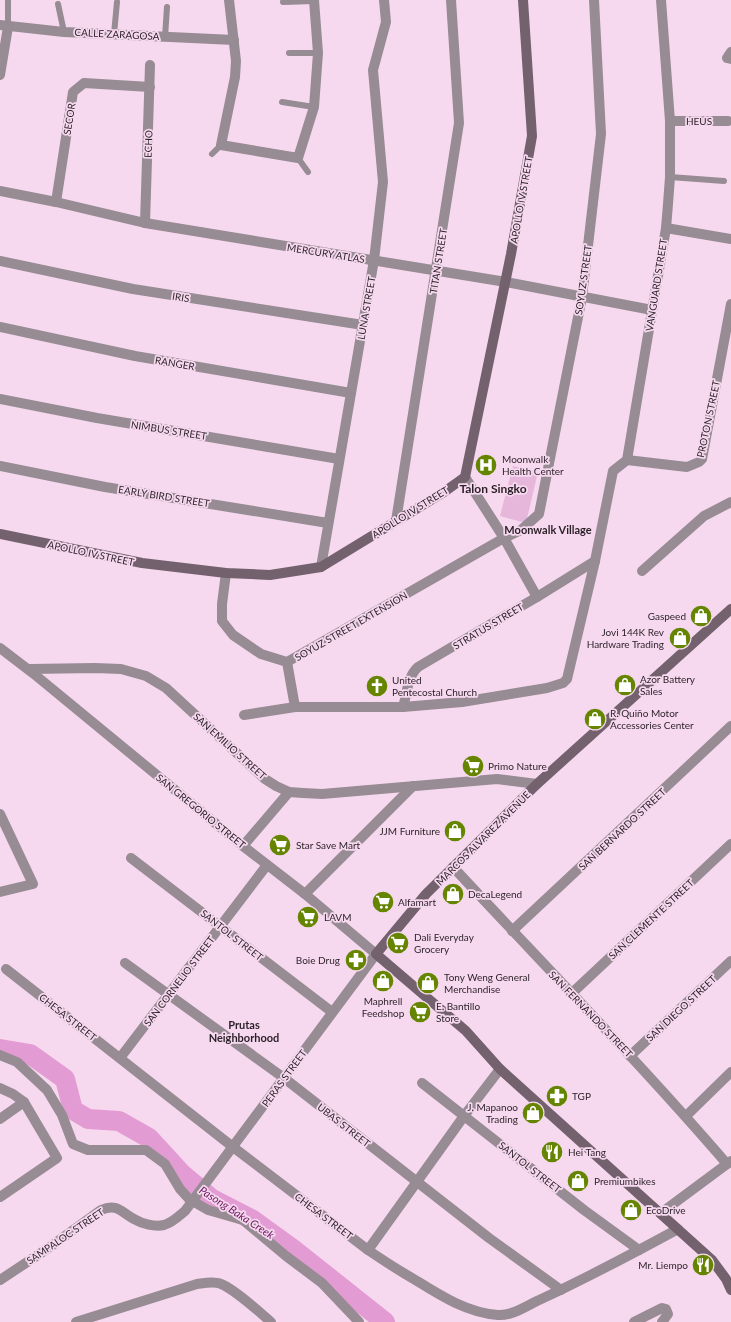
<svg xmlns="http://www.w3.org/2000/svg" width="731" height="1322" font-family="Lato,sans-serif">
	<style>
		.built { fill: #efcbe6 }
		.green { fill: #e6b7db }
		.lines { fill: none; stroke-linecap: round; stroke-linejoin: round }
		.river { stroke: #e39bd3; stroke-width: 20 }
		.lane { stroke: #978b94; stroke-width: 6 }
		.street { stroke: #978b94; stroke-width: 10 }
		.secondary { stroke: #73616e; stroke-width: 10 }
		.labels { text-anchor: middle; dominant-baseline: central; stroke-width: 3.5; stroke-linejoin: round; paint-order: stroke }
		.street-label { font-size: 10px; fill: #291f27; stroke: #f7d9ef }
		.poi-label { font-size: 10px; fill: #291f27; stroke: #f7d9ef; text-anchor: start }
		.neighbourhood-label { font-size: 11px; font-weight: bold; fill: #291f27; stroke: #f7d9ef }
		.water-label { font-size: 11px; font-style: italic; fill: #6a175e; stroke: #f7d9ef }
		.quarter-label { font-size: 12px; font-weight: bold; fill: #291f27; stroke: #f7d9ef }
	</style>
	<rect width="100%" height="100%" fill="#f7d9ef"/>
	<!-- built -->
	<polygon class="built" points="484,456 492,458 488,474 480,472"/>
	<!-- green -->
	<polygon class="green" points="513,466 538,472 526,523 500,516"/>
	<g class="lines">
		<!-- river -->
		<polyline class="river" points="0,1049 30,1054 65,1079 73,1110 88,1119 119,1121 149,1138 182,1174 212,1199 253,1220 293,1249 385,1322"/>
		<!-- lane -->
		<g class="lane">
			<polyline points="8,0 8,27"/>
			<polyline points="283,2 314,1"/>
			<polyline points="58,4 64,32"/>
			<polyline points="114,34 117,2"/>
			<polyline points="165,37 167,7"/>
			<polyline points="289,53 318,53"/>
			<polyline points="282,102 314,107"/>
			<polyline points="212,154 221,145"/>
			<polyline points="298,158 308,172"/>
			<polyline points="670,177 724,181"/>
		</g>
		<!-- street -->
		<g class="street">
			<polyline points="229,0 236,61 235,77 221,145 298,158 314,107 318,53 314,0"/>
			<polyline points="0,25 64,32 234,40"/>
			<polyline points="731,52 727,58 731,59"/>
			<polyline points="0,75 8,27"/>
			<polyline points="670,121 728,121"/>
			<polyline points="0,191 56,202 145,223 506,282 652,310"/>
			<polyline points="56,202 73,92 84,83 150,87"/>
			<polyline points="145,223 150,65"/>
			<polyline points="666,228 731,239"/>
			<polyline points="0,261 133,289 363,325"/>
			<polyline points="0,327 135,356 351,393"/>
			<polyline points="0,399 97,418 339,459"/>
			<polyline points="627,460 687,467 699,462 702,459 731,304"/>
			<polyline points="0,466 105,487 328,523"/>
			<polyline points="465,477 504,538 537,597"/>
			<polyline points="396,521 459,123 451,0"/>
			<polyline points="321,567 374,260 383,182 373,70 386,22 384,0"/>
			<polyline points="642,571 704,516 731,502"/>
			<polyline points="226,573 222,604 222,621 233,635 261,654 287,662 504,538 521,530 539,514 582,297 601,134 594,0"/>
			<path d="M 0,648 L 34,674 L 243,846 L 305,894 L 376,954 L 185,1211 C 179,1216 172,1223 164,1225 C 155,1227 142,1224 134,1219 C 121,1212 117,1203 101,1210 L 47,1249 L 0,1280"/>
			<polyline points="287,662 295,707"/>
			<polyline points="29,669 95,668 121,669 146,676 166,688 265,779 276,786 289,792 303,793 322,794 497,779 537,784"/>
			<path d="M 403,707 C 407,694 407,677 418,667 L 537,597 L 595,561"/>
			<polyline points="244,715 295,707 403,707 462,702 547,688 563,683 567,679 595,561 613,471 627,460 666,228 668,204 670,177 670,121 661,0"/>
			<polyline points="0,814 33,884 0,892"/>
			<polyline points="243,846 289,792"/>
			<polyline points="131,858 332,1012"/>
			<path d="M 453,867 C 545,966 639,1062 727,1164"/>
			<polyline points="305,894 413,786"/>
			<polyline points="512,931 731,726"/>
			<polyline points="125,963 284,1078 489,1238 561,1290"/>
			<path d="M 6,969 L 233,1147 L 368,1250 C 384,1261 400,1271 417,1281 C 441,1296 468,1313 498,1315 C 511,1316 525,1307 537,1301 C 585,1279 632,1254 678,1229"/>
			<polyline points="571,994 731,844"/>
			<polyline points="0,1055 17,1062 47,1090 62,1115 73,1144 88,1150 146,1150 165,1164 180,1189 189,1199 208,1210 243,1220 286,1256 322,1283 359,1322"/>
			<polyline points="630,1056 731,961"/>
			<polyline points="120,1058 267,865"/>
			<polyline points="422,1083 584,1210 639,1250"/>
			<polyline points="0,1088 13,1094 24,1102 57,1158 0,1197"/>
			<polyline points="686,1116 731,1072"/>
			<polyline points="0,1119 24,1102"/>
			<polyline points="661,1213 731,1161"/>
			<polyline points="368,1250 464,1116 500,1069"/>
			<path d="M 76,1322 L 197,1284 C 205,1283 214,1281 221,1284 C 236,1290 258,1311 271,1322"/>
			<polyline points="634,1322 662,1308 666,1309 668,1314 662,1322"/>
		</g>
		<!-- secondary -->
		<g class="secondary">
			<polyline points="0,534 142,563 226,573 270,575 321,567 444,492 465,477 511,254 532,136 523,0"/>
			<polyline points="731,609 537,784 426,894 376,954 466,1031 500,1069 712,1260 726,1279 731,1290"/>
		</g>
	</g>
	<!-- icons -->
	<defs>
		<g id="hospital-disc" transform="scale(1.15)"><circle r="9.5" fill="#658500" stroke="#f7d9ef"/><path d="M-5-5h3v3.5h4V-5h3V5h-3V1.5h-4V5h-3Z" fill="#fff"/></g>
		<g id="shop-disc" transform="scale(1.15)"><circle r="9.5" fill="#658500" stroke="#f7d9ef"/><path d="M-5-2.5h2.3a2.7 3.5 0 0 1 5.4 0H5L5.5 6h-11ZM-1.5-2.5h3a1.5 2.3 0 0 0-3 0Z" fill="#fff"/></g>
		<g id="church-disc" transform="scale(1.15)"><circle r="9.5" fill="#658500" stroke="#f7d9ef"/><path d="M-1.2-6h2.4v3.5h3.3v2.4h-3.3V6h-2.4V-.1h-3.3v-2.4h3.3Z" fill="#fff"/></g>
		<g id="supermarket-disc" transform="scale(1.15)"><circle r="9.5" fill="#658500" stroke="#f7d9ef"/><path d="M-6-5.5h2.5l.6 2H6L4.5 2H-2.5L-4.4-4H-6ZM-1.5 3.2a1.3 1.3 0 1 0 .1 0ZM3 3.2a1.3 1.3 0 1 0 .1 0Z" fill="#fff"/></g>
		<g id="pharmacy-disc" transform="scale(1.15)"><circle r="9.5" fill="#658500" stroke="#f7d9ef"/><path d="M-2-6h4v4h4v4h-4v4h-4v-4h-4v-4h4Z" fill="#fff"/></g>
		<g id="restaurant-disc" transform="scale(1.15)"><circle r="9.5" fill="#658500" stroke="#f7d9ef"/><path d="M-5-6h1v4h1v-4h1v4h1v-4h1v5L-1.5 .5V6h-2V.5L-5-1ZM5-6V6H3V1.5H1.5Q1.5-4 5-6Z" fill="#fff"/></g>
	</defs>
	<g fill-rule="evenodd">
		<use href="#hospital-disc" x="486" y="465"/>
		<use href="#shop-disc" x="701" y="616"/>
		<use href="#shop-disc" x="680" y="638"/>
		<use href="#shop-disc" x="625" y="685"/>
		<use href="#church-disc" x="377" y="686"/>
		<use href="#shop-disc" x="595" y="719"/>
		<use href="#supermarket-disc" x="473" y="766"/>
		<use href="#shop-disc" x="455" y="831"/>
		<use href="#supermarket-disc" x="280" y="845"/>
		<use href="#shop-disc" x="453" y="894"/>
		<use href="#supermarket-disc" x="383" y="902"/>
		<use href="#supermarket-disc" x="308" y="917"/>
		<use href="#supermarket-disc" x="398" y="943"/>
		<use href="#pharmacy-disc" x="356" y="960"/>
		<use href="#shop-disc" x="383" y="981"/>
		<use href="#shop-disc" x="428" y="983"/>
		<use href="#supermarket-disc" x="420" y="1012"/>
		<use href="#pharmacy-disc" x="557" y="1096"/>
		<use href="#shop-disc" x="533" y="1113"/>
		<use href="#restaurant-disc" x="552" y="1152"/>
		<use href="#shop-disc" x="578" y="1181"/>
		<use href="#shop-disc" x="631" y="1210"/>
		<use href="#restaurant-disc" x="703" y="1265"/>
	</g>
	<g class="labels">
		<!-- street labels -->
		<g class="street-label">
			<text transform="translate(117 34) rotate(3)">CALLE ZARAGOSA</text>
			<text transform="translate(69 119) rotate(-81)">SECOR</text>
			<text x="699" y="121">HEUS</text>
			<text transform="translate(148 144) rotate(-88)">ECHO</text>
			<text transform="translate(521 200) rotate(-80)">APOLLO IV STREET</text>
			<text transform="translate(326 253) rotate(9)">MERCURY ATLAS</text>
			<text transform="translate(438 261) rotate(-81)">TITAN STREET</text>
			<text transform="translate(583 280) rotate(-82)">SOYUZ STREET</text>
			<text transform="translate(656 285) rotate(-81)">VANGUARD STREET</text>
			<text transform="translate(181 297) rotate(9)">IRIS</text>
			<text transform="translate(366 308) rotate(-80)">LUNA STREET</text>
			<text transform="translate(175 363) rotate(10)">RANGER</text>
			<text transform="translate(708 419) rotate(-78)">PROTON STREET</text>
			<text transform="translate(169 430) rotate(9)">NIMBUS STREET</text>
			<text transform="translate(164 496) rotate(9)">EARLY BIRD STREET</text>
			<text transform="translate(410 512) rotate(-32)">APOLLO IV STREET</text>
			<text transform="translate(91 553) rotate(12)">APOLLO IV STREET</text>
			<text transform="translate(351 626) rotate(-30)">SOYUZ STREET EXTENSION</text>
			<text transform="translate(488 626) rotate(-31)">STRATUS STREET</text>
			<text transform="translate(230 746) rotate(42)">SAN EMILIO STREET</text>
			<text transform="translate(201 811) rotate(39)">SAN GREGORIO STREET</text>
			<text transform="translate(622 829) rotate(-43)">SAN BERNARDO STREET</text>
			<text transform="translate(483 838) rotate(-45)">MARCOS ALVAREZ AVENUE</text>
			<text transform="translate(651 919) rotate(-43)">SAN CLEMENTE STREET</text>
			<text transform="translate(232 935) rotate(38)">SANTOL STREET</text>
			<text transform="translate(179 981) rotate(-53)">SAN CORNELIO STREET</text>
			<text transform="translate(681 1008) rotate(-43)">SAN DIEGO STREET</text>
			<text transform="translate(591 1014) rotate(46)">SAN FERNANDO STREET</text>
			<text transform="translate(68 1017) rotate(38)">CHESA STREET</text>
			<text transform="translate(284 1078) rotate(-54)">PERAS STREET</text>
			<text transform="translate(344 1125) rotate(38)">UBAS STREET</text>
			<text transform="translate(530 1167) rotate(38)">SANTOL STREET</text>
			<text transform="translate(324 1216) rotate(37)">CHESA STREET</text>
			<text transform="translate(65 1236) rotate(-34)">SAMPALOC STREET</text>
		</g>
		<!-- poi labels -->
		<g class="poi-label">
			<text x="502" y="459">Moonwalk<tspan x="502" dy="12">Health Center</tspan></text>
			<text x="686" y="616" text-anchor="end">Gaspeed</text>
			<text x="664" y="632" text-anchor="end">Jovi 144K Rev<tspan x="664" dy="12">Hardware Trading</tspan></text>
			<text x="640" y="679">Azor Battery<tspan x="640" dy="12">Sales</tspan></text>
			<text x="392" y="680">United<tspan x="392" dy="12">Pentecostal Church</tspan></text>
			<text x="610" y="713">R. Quiño Motor<tspan x="610" dy="12">Accessories Center</tspan></text>
			<text x="488" y="766">Primo Nature</text>
			<text x="440" y="831" text-anchor="end">JJM Furniture</text>
			<text x="296" y="845">Star Save Mart</text>
			<text x="468" y="894">DecaLegend</text>
			<text x="398" y="902">Alfamart</text>
			<text x="324" y="917">LAVM</text>
			<text x="414" y="937">Dali Everyday<tspan x="414" dy="12">Grocery</tspan></text>
			<text x="340" y="960" text-anchor="end">Boie Drug</text>
			<text x="444" y="977">Tony Weng General<tspan x="444" dy="12">Merchandise</tspan></text>
			<text x="383" y="1001" text-anchor="middle">Maphrell<tspan x="383" dy="12">Feedshop</tspan></text>
			<text x="436" y="1006">E. Bantillo<tspan x="436" dy="12">Store</tspan></text>
			<text x="572" y="1096">TGP</text>
			<text x="518" y="1107" text-anchor="end">J. Mapanoo<tspan x="518" dy="12">Trading</tspan></text>
			<text x="568" y="1152">Hei Tang</text>
			<text x="594" y="1181">Premiumbikes</text>
			<text x="646" y="1210">EcoDrive</text>
			<text x="688" y="1265" text-anchor="end">Mr. Liempo</text>
		</g>
		<!-- neighbourhood labels -->
		<g class="neighbourhood-label">
			<text x="548" y="529">Moonwalk Village</text>
			<text x="244" y="1024">Prutas<tspan x="244" dy="13">Neighborhood</tspan></text>
		</g>
		<!-- water labels -->
		<g class="water-label">
			<text transform="translate(237 1212) rotate(33)">Pasong Baka Creek</text>
		</g>
		<!-- quarter labels -->
		<g class="quarter-label">
			<text x="493" y="488">Talon Singko</text>
		</g>
	</g>
</svg>
